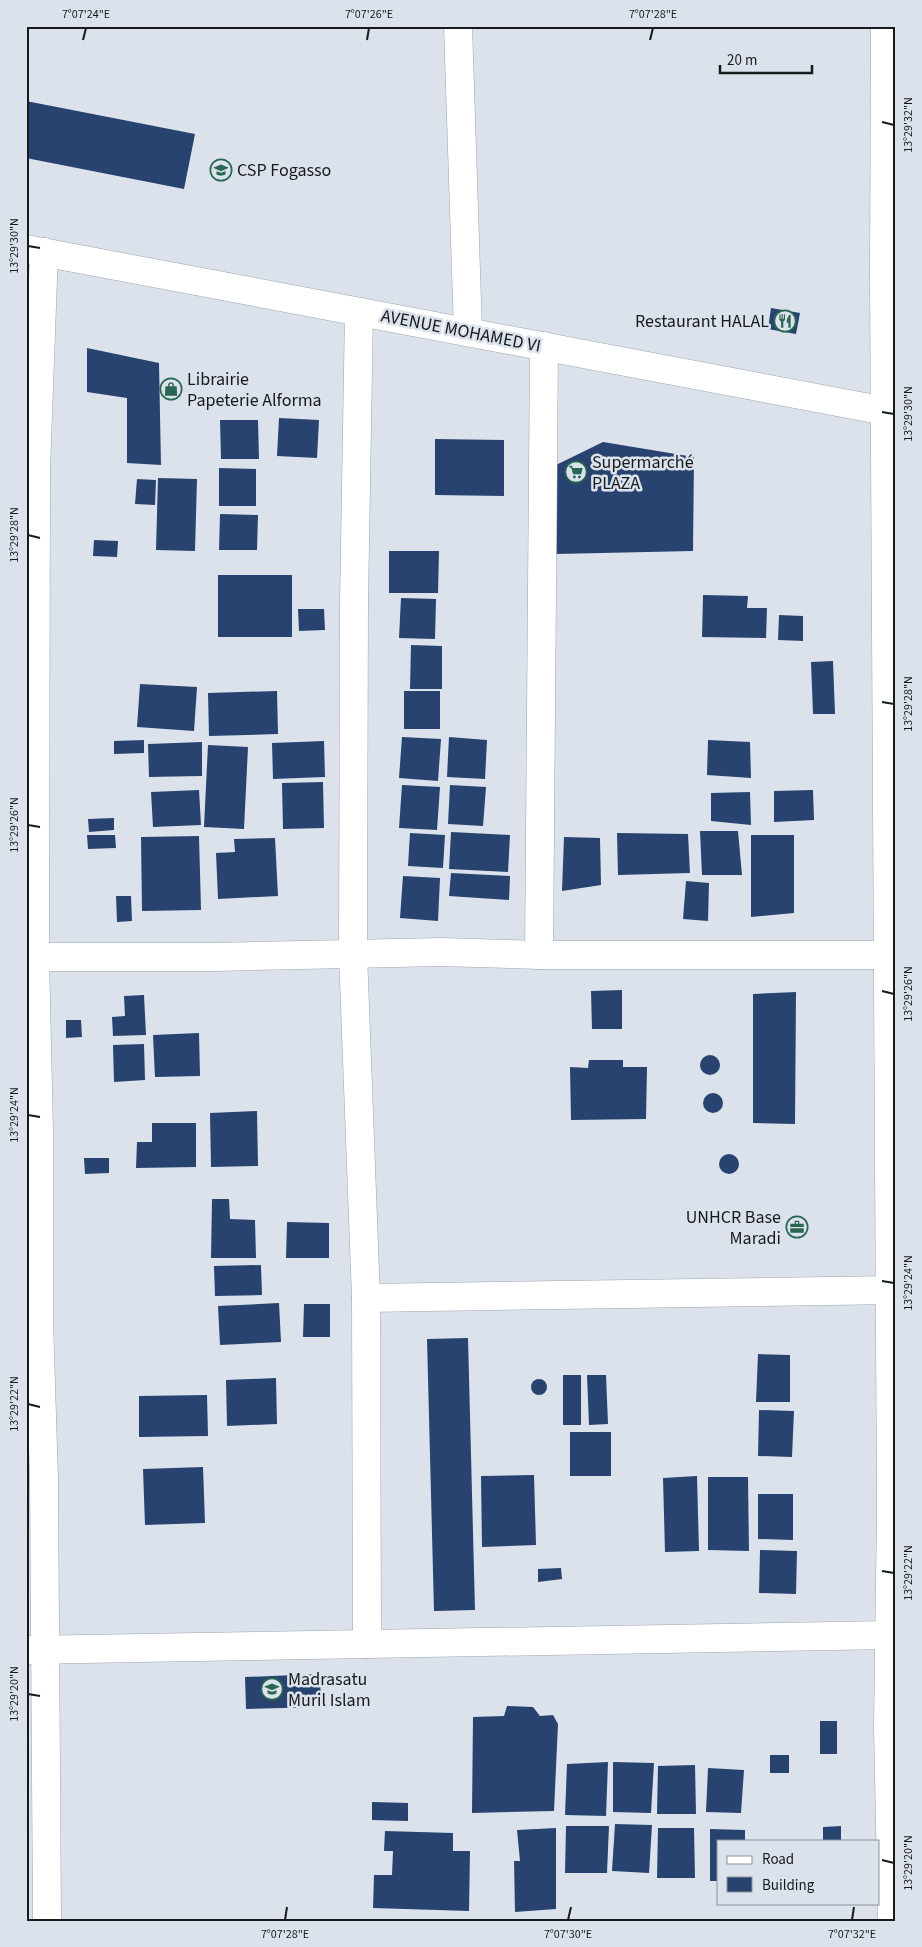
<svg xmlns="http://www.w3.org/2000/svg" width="922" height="1947" font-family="'Source Sans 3',sans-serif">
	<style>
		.building { fill: #28436f }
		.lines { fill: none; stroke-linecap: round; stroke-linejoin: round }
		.street-casing { stroke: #9ea4ae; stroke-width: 29 }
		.secondary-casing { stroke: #9ea4ae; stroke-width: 29 }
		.street { stroke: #fff; stroke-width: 28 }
		.secondary { stroke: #fff; stroke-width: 28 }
		.ticks { fill: none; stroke: #171a1d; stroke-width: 2 }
		.labels { text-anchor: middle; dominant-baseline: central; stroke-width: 5; stroke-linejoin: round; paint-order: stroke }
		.poi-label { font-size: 18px; fill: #171a1d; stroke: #dbe2ec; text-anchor: start }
		.street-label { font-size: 18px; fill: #171a1d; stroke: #dbe2ec }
		.neatline { fill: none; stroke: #171a1d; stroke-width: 2 }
		.ticks-label { font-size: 12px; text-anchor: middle; fill: #171a1d }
	</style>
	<rect width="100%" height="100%" fill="#dbe2ec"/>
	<!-- building -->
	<g class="building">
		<polygon points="26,101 195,134 184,189 26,158"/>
		<polygon points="771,308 800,313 796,334 768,329"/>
		<polygon points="87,348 159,363 161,465 127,463 127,398 87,392"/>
		<polygon points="279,418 319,420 317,458 277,456"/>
		<polygon points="220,420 258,420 259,459 221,459"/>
		<polygon points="435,439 504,440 504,496 435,495"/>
		<polygon points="603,442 694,457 693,551 556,554 556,465"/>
		<polygon points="219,468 256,469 256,506 219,506"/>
		<polygon points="158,478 197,479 195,551 156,550"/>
		<polygon points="137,479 156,480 155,505 135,504"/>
		<polygon points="220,514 258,515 257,550 219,550"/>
		<polygon points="94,540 118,541 117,557 93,556"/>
		<polygon points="389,551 439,551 438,593 389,593"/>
		<rect x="218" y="575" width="74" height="62"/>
		<polygon points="703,595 748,596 747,608 767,608 766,638 702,637"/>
		<polygon points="401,598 436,599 435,639 399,638"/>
		<polygon points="298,609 324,609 325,630 299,631"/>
		<polygon points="779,615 803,616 803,641 778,640"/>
		<polygon points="411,645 442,646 442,689 410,689"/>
		<polygon points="833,661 835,714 813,714 811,662"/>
		<polygon points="140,684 197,687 194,731 137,727"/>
		<polygon points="277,691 278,734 209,736 208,693"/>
		<rect x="404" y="691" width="36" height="38"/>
		<polygon points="402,737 441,739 438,781 399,778"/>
		<polygon points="449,737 487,740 485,779 447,777"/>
		<polygon points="144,740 144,753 114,754 114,741"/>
		<polygon points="708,740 750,742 751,778 707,775"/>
		<polygon points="324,741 325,777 273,779 272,743"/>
		<polygon points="202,742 202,776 149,777 148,744"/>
		<polygon points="208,745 248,747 244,829 204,827"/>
		<polygon points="323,782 324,828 283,829 282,783"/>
		<polygon points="402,785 440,787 437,830 399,828"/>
		<polygon points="450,785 486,787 483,826 448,824"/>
		<polygon points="199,790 201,825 153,827 151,792"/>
		<polygon points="813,790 814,820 774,822 774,791"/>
		<polygon points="750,792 751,825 711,821 711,793"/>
		<polygon points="114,818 114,830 89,832 88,819"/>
		<polygon points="700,831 738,831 742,875 702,875"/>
		<polygon points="451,832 510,835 508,872 449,869"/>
		<polygon points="410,833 445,835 443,868 408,866"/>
		<polygon points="617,833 688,834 690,873 618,875"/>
		<polygon points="87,835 115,835 116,848 88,849"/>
		<polygon points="751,835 794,835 794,913 751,917"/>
		<polygon points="199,836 201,910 142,911 141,837"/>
		<polygon points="564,837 600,838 601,885 562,891"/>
		<polygon points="275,838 278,896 218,899 216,853 235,852 234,839"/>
		<polygon points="451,873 510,876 509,900 449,896"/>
		<polygon points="403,876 440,878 438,921 400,918"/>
		<polygon points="686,881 709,883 708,921 683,919"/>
		<polygon points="116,896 131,896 132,921 117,922"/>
		<polygon points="622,990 622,1029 592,1029 591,991"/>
		<polygon points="796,992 795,1124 753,1123 753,994"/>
		<polygon points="144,995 146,1035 113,1036 112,1017 125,1016 124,996"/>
		<polygon points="66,1020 81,1020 82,1037 66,1038"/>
		<polygon points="199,1033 200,1076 155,1077 153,1035"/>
		<polygon points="144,1044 145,1080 114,1082 113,1045"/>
		<circle cx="710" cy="1065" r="10"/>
		<polygon points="589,1060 623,1060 623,1067 647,1067 646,1119 571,1120 570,1067 588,1068"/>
		<circle cx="713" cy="1103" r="10"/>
		<polygon points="257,1111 258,1166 211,1167 210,1113"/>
		<polygon points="152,1123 196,1123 196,1167 136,1168 137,1142 152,1142"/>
		<circle cx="729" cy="1164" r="10"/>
		<polygon points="84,1158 109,1158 109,1173 85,1174"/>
		<polygon points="212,1199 229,1199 230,1219 255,1220 256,1258 211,1258"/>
		<polygon points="287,1222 329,1223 329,1258 286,1258"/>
		<polygon points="261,1265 262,1295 215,1296 214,1266"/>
		<polygon points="279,1303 281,1342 220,1345 218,1306"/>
		<polygon points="304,1304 330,1304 330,1337 303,1337"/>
		<polygon points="468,1338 475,1610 434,1611 427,1339"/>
		<polygon points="758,1354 790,1355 790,1402 756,1402"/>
		<rect x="563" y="1375" width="18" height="50"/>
		<polygon points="587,1375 606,1375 608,1424 589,1425"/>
		<polygon points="276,1378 277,1424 227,1426 226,1380"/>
		<circle cx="539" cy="1387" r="8"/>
		<polygon points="207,1395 208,1436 139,1437 139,1396"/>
		<polygon points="759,1410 794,1411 792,1457 758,1456"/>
		<rect x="570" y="1432" width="41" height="44"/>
		<polygon points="203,1467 205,1523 145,1525 143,1469"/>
		<polygon points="534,1475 536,1545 482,1547 481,1476"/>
		<polygon points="697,1476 699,1551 665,1552 663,1478"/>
		<polygon points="708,1477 748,1477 749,1551 708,1550"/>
		<polygon points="758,1494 793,1494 793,1540 758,1539"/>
		<polygon points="760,1550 797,1551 796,1594 759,1593"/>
		<polygon points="561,1568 562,1579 538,1582 538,1569"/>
		<polygon points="320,1674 321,1707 246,1709 245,1677"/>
		<polygon points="507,1706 533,1707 540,1716 553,1715 558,1724 554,1811 472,1813 473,1717 504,1716"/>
		<rect x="820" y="1721" width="17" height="33"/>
		<rect x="770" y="1755" width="19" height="18"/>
		<polygon points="608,1762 606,1816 565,1815 567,1764"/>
		<polygon points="613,1762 654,1763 651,1813 613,1812"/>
		<polygon points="695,1765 696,1814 657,1814 658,1766"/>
		<polygon points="708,1768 744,1770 741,1813 706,1812"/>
		<polygon points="372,1802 408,1803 408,1821 372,1820"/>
		<polygon points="615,1824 652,1825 649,1873 612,1871"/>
		<polygon points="566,1826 609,1826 607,1873 565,1873"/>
		<polygon points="841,1826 841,1841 823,1841 823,1827"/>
		<polygon points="556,1828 556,1909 515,1912 514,1861 520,1861 517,1830"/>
		<polygon points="658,1828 694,1828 695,1878 657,1878"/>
		<polygon points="710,1829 745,1830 745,1841 718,1841 718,1881 710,1881"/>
		<polygon points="385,1831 453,1833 453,1851 470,1851 469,1911 373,1908 374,1875 392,1875 393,1851 384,1851"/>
	</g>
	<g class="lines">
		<!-- street casing -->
		<g class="street-casing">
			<g id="street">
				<polyline points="458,26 468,332"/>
				<polyline points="885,26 884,276 891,1511 888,1727 892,1921"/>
				<polyline points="44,252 36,469 35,957 39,1132 39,1321 44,1480 47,1921"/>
				<polyline points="359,312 354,603 353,954 366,1298 367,1644"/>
				<polyline points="539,955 544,346"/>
				<polyline points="26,957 214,957 441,952 539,955 888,955"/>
				<polyline points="366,1298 896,1290"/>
				<polyline points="26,1650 890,1635"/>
			</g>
		</g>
		<!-- secondary casing -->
		<g class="secondary-casing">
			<polyline id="secondary" points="26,249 896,413"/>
		</g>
		<!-- street -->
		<use href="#street" class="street"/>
		<!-- secondary -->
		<use href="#secondary" class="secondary"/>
	</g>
	<!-- ticks -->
	<path class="ticks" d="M 83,40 L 86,28M 367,40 L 369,28M 650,40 L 653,28M 882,122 L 894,125M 28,246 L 40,248M 882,412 L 894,414M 28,535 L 40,538M 882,702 L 894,704M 28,825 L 40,827M 882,991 L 894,994M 28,1115 L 40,1117M 882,1281 L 894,1283M 28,1404 L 40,1407M 882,1571 L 894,1573M 28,1694 L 40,1696M 882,1860 L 894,1863M 285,1920 L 287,1907M 568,1920 L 571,1907M 852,1920 L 854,1907"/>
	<!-- icons -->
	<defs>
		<g id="school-ring" transform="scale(1.125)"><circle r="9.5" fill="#dbe2ec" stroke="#2a6752" stroke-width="1.5"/><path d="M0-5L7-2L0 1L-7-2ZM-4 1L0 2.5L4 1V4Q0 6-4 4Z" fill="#2a6752"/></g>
		<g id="restaurant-ring" transform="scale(1.125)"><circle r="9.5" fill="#dbe2ec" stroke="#2a6752" stroke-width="1.5"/><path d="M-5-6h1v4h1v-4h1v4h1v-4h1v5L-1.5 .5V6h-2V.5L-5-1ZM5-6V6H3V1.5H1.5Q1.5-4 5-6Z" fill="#2a6752"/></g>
		<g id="shop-ring" transform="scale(1.125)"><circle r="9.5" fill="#dbe2ec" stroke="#2a6752" stroke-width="1.5"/><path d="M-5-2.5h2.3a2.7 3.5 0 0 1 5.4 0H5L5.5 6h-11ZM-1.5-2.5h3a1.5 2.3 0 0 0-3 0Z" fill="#2a6752"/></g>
		<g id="supermarket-ring" transform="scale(1.125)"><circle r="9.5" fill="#dbe2ec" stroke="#2a6752" stroke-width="1.5"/><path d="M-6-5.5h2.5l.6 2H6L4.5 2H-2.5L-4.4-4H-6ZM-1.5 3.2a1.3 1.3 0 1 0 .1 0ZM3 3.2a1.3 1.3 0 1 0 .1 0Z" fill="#2a6752"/></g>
		<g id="office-ring" transform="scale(1.125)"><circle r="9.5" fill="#dbe2ec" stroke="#2a6752" stroke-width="1.5"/><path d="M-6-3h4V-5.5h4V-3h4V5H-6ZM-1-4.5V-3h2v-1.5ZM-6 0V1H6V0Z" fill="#2a6752"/></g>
	</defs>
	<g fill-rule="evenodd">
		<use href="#school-ring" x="221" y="170"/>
		<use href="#restaurant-ring" x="785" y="321"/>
		<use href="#shop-ring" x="171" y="389"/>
		<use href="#supermarket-ring" x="576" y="472"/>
		<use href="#office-ring" x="797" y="1227"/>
		<use href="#school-ring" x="272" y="1689"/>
	</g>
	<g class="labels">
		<!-- poi labels -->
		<g class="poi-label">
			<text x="237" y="170">CSP Fogasso</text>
			<text x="769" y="321" text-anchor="end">Restaurant HALAL</text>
			<text x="187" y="379">Librairie<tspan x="187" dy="21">Papeterie Alforma</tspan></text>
			<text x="592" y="462">Supermarché<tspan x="592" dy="21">PLAZA</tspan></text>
			<text x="781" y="1217" text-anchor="end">UNHCR Base<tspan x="781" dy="21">Maradi</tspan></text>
			<text x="288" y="1679">Madrasatu<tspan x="288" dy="21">Muril Islam</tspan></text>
		</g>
		<!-- street labels -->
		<g class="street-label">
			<text transform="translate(461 331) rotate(11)">AVENUE MOHAMED VI</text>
		</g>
	</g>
	<!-- border -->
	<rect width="922" height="1947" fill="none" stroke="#dbe2ec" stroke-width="55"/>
	<!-- legend -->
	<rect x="717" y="1840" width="162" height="65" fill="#dbe2ec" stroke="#8d9299"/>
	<rect x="727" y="1856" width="25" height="8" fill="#ffffff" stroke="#8d9299"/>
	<text x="762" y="1864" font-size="15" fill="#171a1d">Road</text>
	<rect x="727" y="1877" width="25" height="15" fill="#28436f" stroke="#8d9299"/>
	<text x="762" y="1890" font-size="15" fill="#171a1d">Building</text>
	<!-- scale -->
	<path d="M720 65v8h92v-8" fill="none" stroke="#171a1d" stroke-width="2.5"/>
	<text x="727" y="65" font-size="15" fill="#171a1d" stroke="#dbe2ec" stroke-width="4" paint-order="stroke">20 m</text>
	<rect x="28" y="28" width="866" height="1892" class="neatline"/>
	<g class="ticks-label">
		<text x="86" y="18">7°07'24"E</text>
		<text x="369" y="18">7°07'26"E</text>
		<text x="653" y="18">7°07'28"E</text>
		<text transform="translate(908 125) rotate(-90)" y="4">13°29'32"N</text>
		<text transform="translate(14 246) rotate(-90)" y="4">13°29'30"N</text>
		<text transform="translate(908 414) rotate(-90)" y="4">13°29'30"N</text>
		<text transform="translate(14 535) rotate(-90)" y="4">13°29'28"N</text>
		<text transform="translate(908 704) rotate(-90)" y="4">13°29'28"N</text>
		<text transform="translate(14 825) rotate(-90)" y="4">13°29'26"N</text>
		<text transform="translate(908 994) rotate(-90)" y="4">13°29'26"N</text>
		<text transform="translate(14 1115) rotate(-90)" y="4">13°29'24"N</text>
		<text transform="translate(908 1283) rotate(-90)" y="4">13°29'24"N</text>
		<text transform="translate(14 1404) rotate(-90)" y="4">13°29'22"N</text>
		<text transform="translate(908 1573) rotate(-90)" y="4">13°29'22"N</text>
		<text transform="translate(14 1694) rotate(-90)" y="4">13°29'20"N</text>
		<text transform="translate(908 1863) rotate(-90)" y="4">13°29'20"N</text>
		<text x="285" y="1938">7°07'28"E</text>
		<text x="568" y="1938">7°07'30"E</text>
		<text x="852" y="1938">7°07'32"E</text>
	</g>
</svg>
